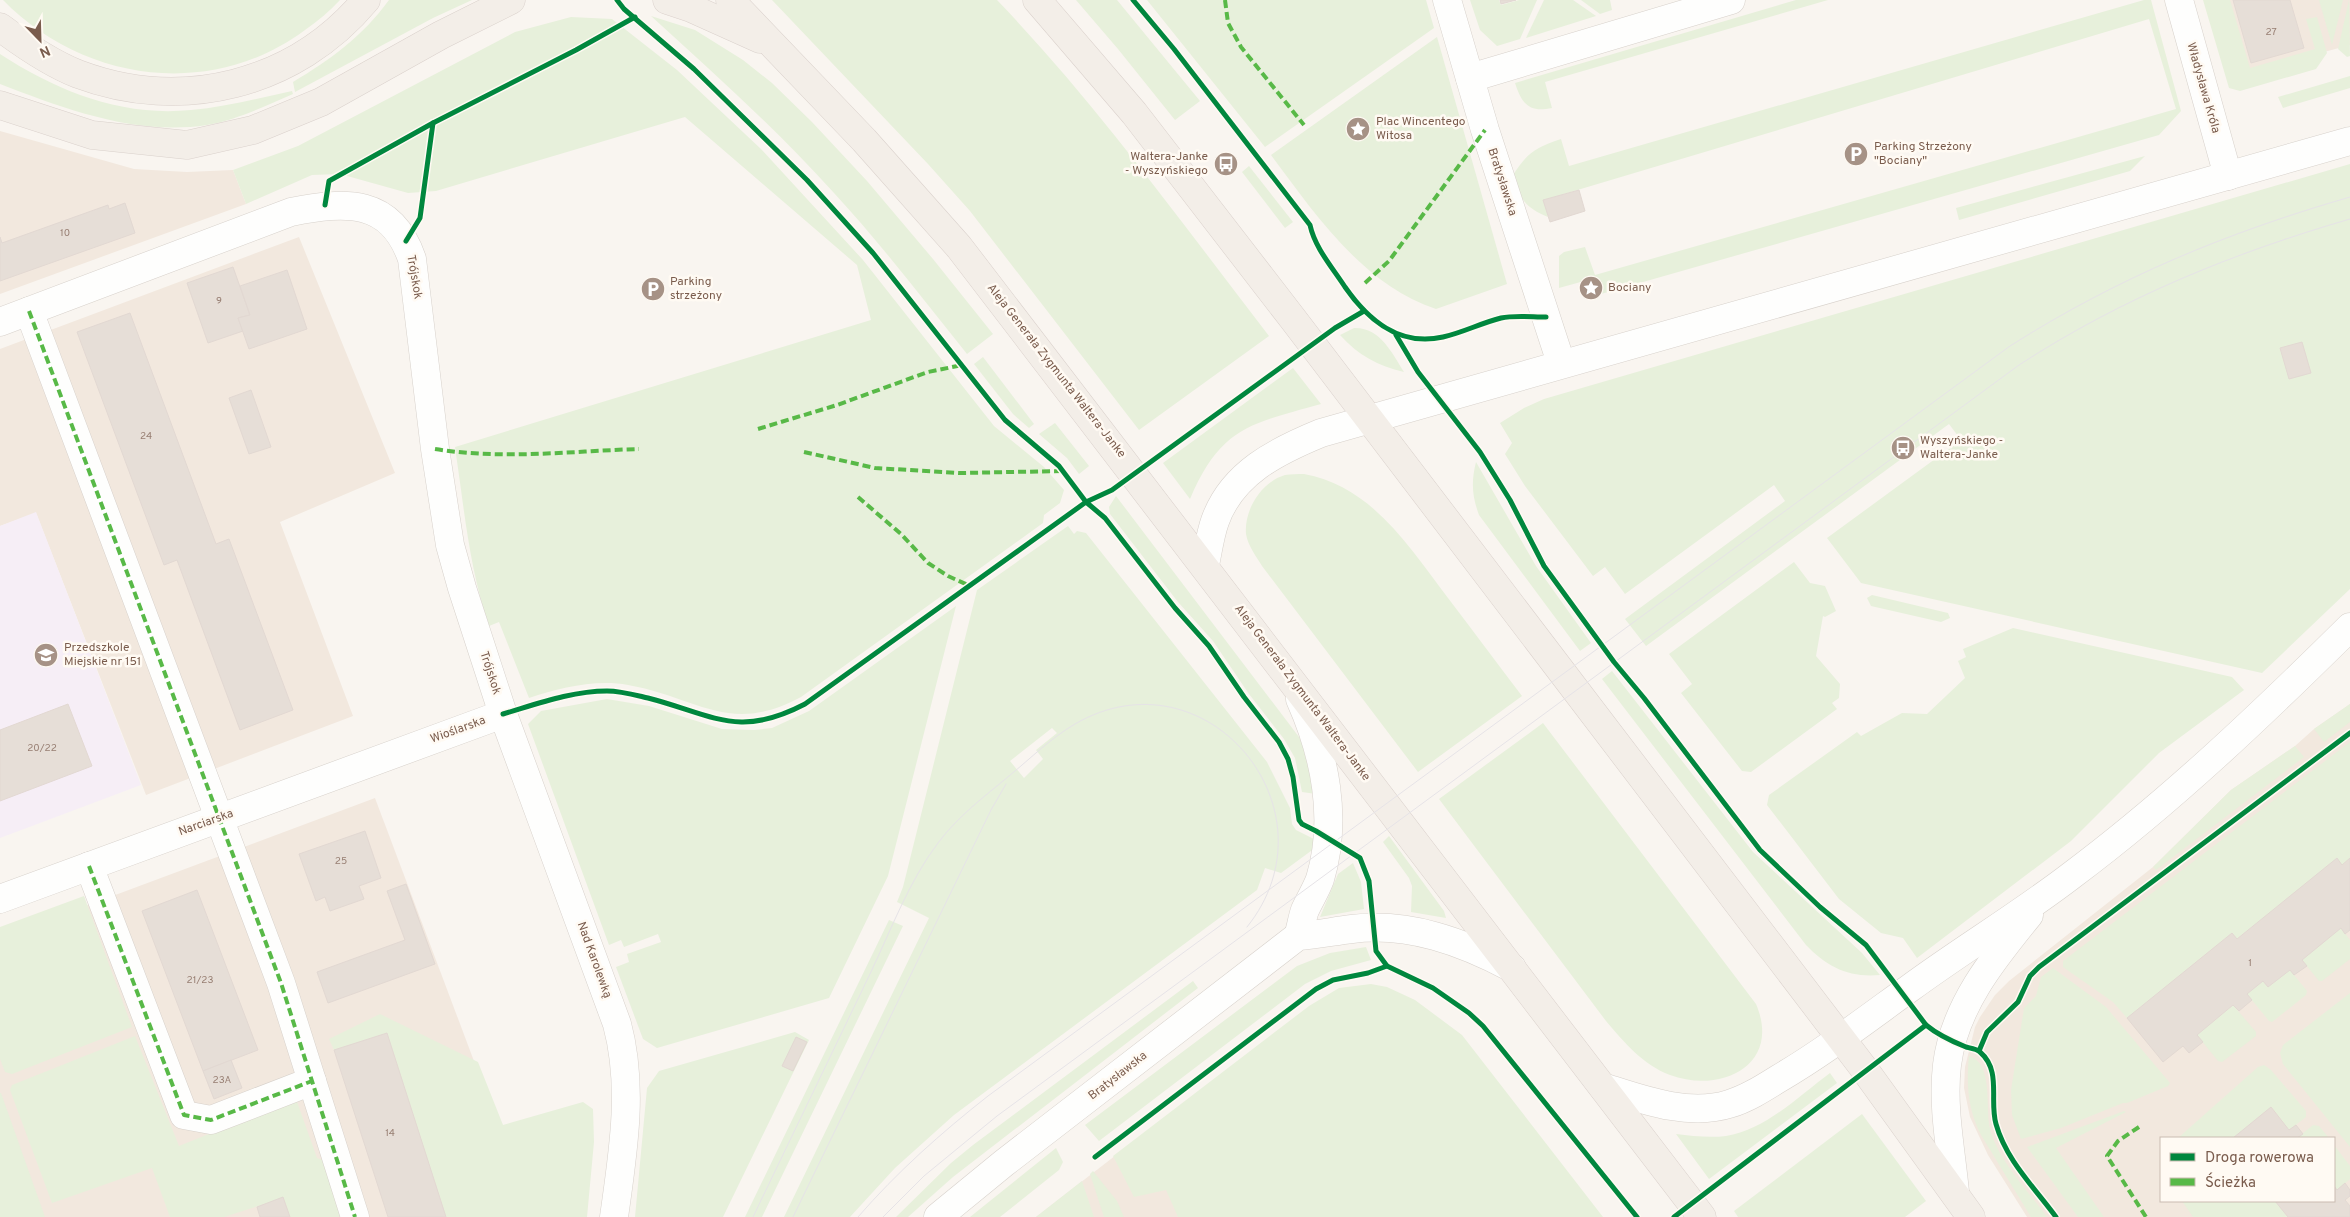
<svg xmlns="http://www.w3.org/2000/svg" width="2350" height="1217" font-family="Overpass,sans-serif">
	<style>
		.residential { fill: #f2e8de; fill-rule: evenodd }
		.education { fill: #f6eef6 }
		.green { fill: #e7f0db; fill-rule: evenodd }
		.building { fill: #e6ded7; stroke: #e2d8d2 }
		.lines { fill: none; stroke-linecap: round; stroke-linejoin: round }
		.minor-casing { stroke: #d7d1cb; stroke-width: 29 }
		.major-casing { stroke: #dad1cc; stroke-width: 29 }
		.minor { stroke: #fefefd; stroke-width: 28 }
		.major { stroke: #f3eee8; stroke-width: 28 }
		.tram { stroke: #e6e3e7; stroke-width: 1 }
		.quiet { stroke: #58b947; stroke-width: 4; stroke-dasharray: 8 4; stroke-linecap: butt }
		.cycleway-casing { stroke: #fffaf3; stroke-width: 8 }
		.cycleway { stroke: #00873e; stroke-width: 5 }
		.labels { text-anchor: middle; dominant-baseline: central; stroke-width: 5; stroke-linejoin: round; paint-order: stroke }
		.number-label { font-size: 10px; fill: #977e72 }
		.street-label { font-size: 12px; fill: #7a5c4d; stroke: #fffaf3 }
		.poi-label { font-size: 12px; fill: #7a5c4d; stroke: #fffaf3; text-anchor: start }
	</style>
	<rect width="100%" height="100%" fill="#f9f5f0"/>
	<!-- residential -->
	<g class="residential">
		<polygon points="2222,0 2350,0 2350,45 2243,74"/>
		<polygon points="0,131 134,169 187,172 233,170 246,204 0,294"/>
		<polygon points="299,237 395,473 280,522 353,716 146,795 36,513 0,526 0,349"/>
		<path d="M 2350,704 L 2350,1217 L 2027,1217 L 1988,1155 L 1970,1117 L 1964,1088 L 1965,1067 L 1975,1027 L 1980,1017 L 1995,995 L 2009,981 L 2153,867 L 2231,790 L 2295,746 L 2314,729 ZM 2161,1138 L 2334,1138 L 2334,1201 L 2161,1201 Z"/>
		<polygon points="375,798 518,1178 522,1217 0,1217 0,938"/>
		<polygon points="1142,1135 1181,1217 1036,1217"/>
	</g>
	<!-- education -->
	<polygon class="education" points="36,512 141,785 0,838 0,526"/>
	<!-- green -->
	<g class="green">
		<path d="M 3,0 L 340,0 C 330,11 318,21 305,30 C 211,100 83,82 3,0 Z"/>
		<path d="M 389,0 L 472,0 L 433,18 L 295,92 L 293,82 C 330,60 363,36 389,0 Z"/>
		<path d="M 772,0 L 997,0 C 1097,104 1181,222 1269,336 L 1139,430 L 970,211 L 928,164 Z"/>
		<polygon points="1076,0 1117,0 1200,101 1175,120 1118,49"/>
		<polygon points="1147,0 1426,0 1434,28 1265,147"/>
		<polygon points="1470,0 1499,0 1501,5 1519,0 1537,0 1520,39 1497,46 1480,30"/>
		<polygon points="1544,0 1573,0 1596,16 1526,38"/>
		<polygon points="1581,0 1610,0 1612,10 1600,14"/>
		<path d="M 1796,0 L 1828,0 L 1545,82 L 1552,108 C 1529,113 1522,104 1515,83 Z"/>
		<path d="M 2144,0 L 2151,0 L 2181,111 L 2159,135 L 1601,294 L 1595,278 L 1559,288 L 1559,256 L 1564,252 L 1585,247 L 1595,275 L 2176,109 L 2149,19 L 1544,200 L 1548,217 C 1526,208 1519,199 1513,175 C 1528,152 1535,148 1561,139 L 1569,166 Z"/>
		<polygon points="2203,0 2230,0 2250,68 2315,49 2306,19 2317,17 2327,53 2316,69 2240,91 2229,88"/>
		<polygon points="2319,0 2343,0 2332,45"/>
		<polygon points="2349,0 2350,56 2347,57 2338,49"/>
		<path d="M 651,16 L 695,30 L 743,60 L 772,83 L 812,122 L 867,181 L 933,259 L 993,334 L 967,354 C 923,299 881,244 834,193 C 777,130 714,73 651,16 Z"/>
		<path d="M 571,17 L 612,19 L 677,70 L 761,149 L 863,260 L 994,426 L 1044,467 L 1064,490 L 1060,503 L 1044,515 L 1043,523 L 801,697 C 729,736 697,697 628,685 C 595,679 560,688 529,698 L 499,622 L 489,626 C 469,568 464,507 455,447 L 871,320 L 857,265 L 685,117 L 436,191 L 408,193 L 340,174 L 312,175 L 246,204 L 233,170 L 298,146 L 515,32 Z"/>
		<path d="M 1437,37 L 1507,284 L 1436,309 C 1363,285 1315,214 1271,155 Z"/>
		<path d="M 0,54 C 57,91 121,117 191,110 C 225,107 259,98 292,91 L 293,94 C 265,106 237,120 207,125 C 136,136 65,109 0,84 Z"/>
		<polygon points="2350,76 2350,88 2283,108 2278,97"/>
		<polygon points="2145,156 2130,171 1959,220 1956,208"/>
		<polygon points="2350,164 2350,589 2262,673 1861,583 1827,538 1961,440 1949,424 1646,646 1625,619 1785,501 1774,485 1625,594 1605,567 1593,576 1525,486 1505,454 1512,443 1500,423 1524,408 1544,399"/>
		<polygon points="1249,166 1293,222 1285,228 1242,172"/>
		<path d="M 1354,328 C 1380,327 1392,353 1404,372 C 1378,366 1358,355 1340,335 Z"/>
		<polygon points="983,357 1034,424 1029,428 1013,414 974,364"/>
		<path d="M 1293,368 L 1321,404 C 1250,424 1221,427 1190,499 L 1163,463 Z"/>
		<polygon points="1055,423 1089,466 1079,474 1067,458 1039,434"/>
		<path d="M 1476,462 L 1536,566 L 1591,643 L 1580,651 L 1479,515 C 1472,496 1471,482 1476,462 Z"/>
		<path d="M 1304,474 C 1372,486 1410,548 1448,598 C 1473,631 1497,663 1522,696 L 1418,772 L 1262,566 C 1256,556 1248,546 1246,534 C 1244,510 1261,482 1285,475 C 1291,474 1298,474 1304,474 Z"/>
		<polygon points="1116,496 1299,737 1306,752 1316,794 1302,792 1295,758 1284,739 1249,694 1213,641 1178,602 1110,514 1109,507"/>
		<path d="M 1068,526 L 1074,534 L 1077,531 L 1086,533 L 1267,762 L 1290,808 L 1292,824 L 1296,830 L 1316,840 L 1315,848 L 1281,873 L 1265,868 L 1257,890 L 954,1115 L 895,1168 L 850,1217 L 784,1217 L 929,918 L 897,902 L 903,887 L 977,590 ZM 1052,728 L 1057,733 L 1036,750 L 1043,759 L 1024,778 L 1010,761 Z"/>
		<polygon points="1794,562 1810,583 1825,586 1836,611 1825,617 1823,616 1816,656 1840,684 1839,698 1832,703 1837,709 1751,772 1742,771 1681,693 1692,684 1669,654"/>
		<polygon points="1872,595 1948,613 1950,618 1941,622 1871,606 1867,598"/>
		<polygon points="956,606 888,876 829,998 657,1048 643,1039 616,967 629,962 627,954 661,942 658,934 624,947 621,940 609,945 528,724 541,711 607,699 649,706 722,729 754,730 772,728 809,711"/>
		<polygon points="2013,628 2232,677 2244,690 2159,753 2071,841 1917,958 1903,938 1881,933 1839,899 1767,805 1769,795 1857,732 1861,736 1902,713 1927,714 1965,678 1958,661 1966,657 1963,649"/>
		<path d="M 1612,671 L 1753,852 L 1862,953 L 1880,975 C 1849,978 1827,967 1806,945 L 1602,679 Z"/>
		<polygon points="2350,704 2350,722 2324,742 2314,729"/>
		<path d="M 1543,723 L 1756,1004 C 1782,1065 1721,1094 1670,1075 C 1643,1065 1624,1042 1606,1021 L 1439,799 Z"/>
		<polygon points="2350,742 2350,858 2342,865 2337,859 2237,939 2232,933 2127,1018 2113,1002 2063,967 2063,961"/>
		<polygon points="2295,746 2304,757 2156,870 2153,867 2231,790"/>
		<polygon points="1389,836 1444,911 1446,918 1411,912 1412,886 1409,878 1383,842"/>
		<polygon points="1353,863 1361,882 1364,909 1320,917 1338,874"/>
		<polygon points="84,896 132,1027 12,1074 5,1072 0,1059 0,927"/>
		<polygon points="889,920 903,926 762,1217 745,1217"/>
		<polygon points="2341,928 2350,940 2350,959 2322,981 2319,981 2302,960"/>
		<polygon points="1366,947 1371,960 1331,971 1305,984 1099,1141 1085,1125 1297,966 1330,953"/>
		<polygon points="2053,968 2106,1007 2170,1083 2168,1086 2127,1103 2123,1103 2061,1128 2021,1139 2012,1115 2011,1090 2024,1008 2036,996 2041,977"/>
		<polygon points="2290,970 2307,991 2306,995 2272,1022 2269,1021 2247,994 2263,981 2268,987"/>
		<polygon points="1193,981 1198,988 953,1177 908,1217 896,1217 951,1163 973,1145"/>
		<polygon points="1371,984 1387,987 1415,1000 1462,1035 1603,1217 1178,1217 1166,1190 1134,1197 1113,1156 1309,1006 1339,988"/>
		<polygon points="2350,993 2350,1147 2283,1064 2280,1053 2283,1045"/>
		<polygon points="2233,1005 2256,1032 2256,1036 2222,1062 2218,1061 2197,1035"/>
		<polygon points="380,1014 478,1062 503,1125 583,1102 593,1109 594,1142 587,1217 446,1217 387,1033 334,1050 329,1039"/>
		<polygon points="795,1032 809,1040 723,1217 635,1217 647,1088 659,1071"/>
		<polygon points="135,1036 179,1146 296,1099 317,1158 325,1161 343,1217 290,1217 283,1198 224,1217 170,1217 152,1168 52,1203 10,1090 12,1085"/>
		<path d="M 1969,1056 C 1994,1063 1985,1109 1990,1129 C 1998,1160 2029,1192 2047,1217 L 2031,1217 L 1981,1135 C 1968,1109 1966,1085 1969,1056 Z"/>
		<polygon points="2264,1065 2271,1070 2306,1111 2306,1117 2289,1130 2271,1107 2233,1138 2178,1138 2258,1067"/>
		<path d="M 1830,1073 L 1837,1083 L 1709,1179 L 1676,1134 C 1692,1136 1710,1138 1726,1136 C 1765,1130 1799,1096 1830,1073 Z"/>
		<polygon points="0,1093 1,1093 45,1217 0,1217"/>
		<polygon points="2124,1111 2126,1112 2056,1148 2104,1217 2078,1217 2027,1147"/>
		<polygon points="1862,1114 1926,1201 1905,1217 1738,1217 1734,1211"/>
		<polygon points="2313,1125 2319,1126 2329,1138 2297,1138"/>
		<polygon points="2334,1145 2350,1166 2350,1179 2337,1190 2334,1186"/>
		<polygon points="1056,1148 1063,1162 1059,1170 1000,1217 970,1217"/>
		<polygon points="1093,1171 1117,1201 1124,1217 1104,1217 1090,1174"/>
		<polygon points="1082,1181 1094,1217 1036,1217"/>
		<polygon points="2182,1201 2275,1201 2288,1217 2193,1217"/>
	</g>
	<!-- building -->
	<g class="building">
		<polygon points="1500,0 1516,0 1501,4"/>
		<polygon points="2233,0 2290,0 2304,48 2251,63"/>
		<polygon points="1579,190 1585,211 1550,222 1543,200"/>
		<polygon points="125,203 135,233 0,281 0,237 2,243 108,205 109,209"/>
		<polygon points="233,267 250,315 238,318 243,331 208,343 187,283"/>
		<polygon points="287,270 307,329 249,349 238,318 250,315 240,286"/>
		<polygon points="130,313 216,544 229,539 293,710 240,730 177,560 164,565 77,332"/>
		<polygon points="2302,342 2311,373 2289,379 2280,348"/>
		<polygon points="251,390 271,447 249,454 229,398"/>
		<polygon points="68,704 92,766 0,801 0,730"/>
		<polygon points="365,831 381,878 359,886 364,899 330,911 325,897 316,901 299,854"/>
		<polygon points="2337,858 2342,865 2350,858 2350,930 2345,934 2341,928 2302,960 2307,966 2294,975 2290,970 2268,987 2263,981 2247,994 2252,1000 2239,1011 2233,1005 2197,1035 2203,1042 2189,1053 2183,1046 2163,1062 2127,1018 2232,933 2237,939"/>
		<polygon points="406,884 435,964 328,1003 317,972 405,940 387,891"/>
		<polygon points="197,890 258,1050 203,1071 142,911"/>
		<polygon points="387,1033 446,1217 388,1217 334,1050"/>
		<polygon points="796,1037 807,1042 793,1071 782,1066"/>
		<polygon points="231,1060 242,1088 214,1099 203,1071"/>
		<polygon points="2271,1107 2289,1130 2296,1125 2303,1134 2297,1138 2233,1138"/>
		<polygon points="2345,1183 2350,1190 2350,1196 2345,1200 2350,1206 2350,1217 2288,1217 2275,1201 2334,1201 2334,1186 2337,1190"/>
		<polygon points="283,1197 290,1217 260,1217 257,1207"/>
	</g>
	<g class="lines">
		<!-- minor casing -->
		<g class="minor-casing">
			<g id="minor">
				<polyline points="1447,0 1485,130 1561,363"/>
				<polyline points="2179,0 2228,176"/>
				<polyline points="1470,78 1731,0"/>
				<polyline points="29,311 281,983 355,1217"/>
				<path d="M 0,322 L 291,212 C 346,201 391,198 412,259 L 435,449 L 450,545 L 462,588 L 503,714 L 617,1024 C 634,1087 623,1153 614,1217"/>
				<path d="M 1205,565 C 1208,551 1210,535 1215,521 C 1232,473 1277,451 1321,433 L 2350,141"/>
				<polyline points="89,866 184,1115 211,1120 312,1081"/>
				<polyline points="0,899 503,714"/>
				<path d="M 1298,936 C 1301,928 1302,918 1305,910 C 1310,899 1316,890 1320,879 C 1338,819 1325,755 1300,699"/>
				<path d="M 1603,1087 C 1641,1099 1688,1117 1729,1104 C 1746,1099 1762,1089 1778,1079 C 1824,1052 1867,1019 1910,988 C 1963,949 2020,915 2072,875 C 2171,801 2262,714 2350,627"/>
				<path d="M 1955,1192 C 1951,1150 1942,1106 1947,1065 C 1954,1007 1993,959 2029,915"/>
				<path d="M 938,1217 L 1004,1163 L 1298,936 C 1317,935 1334,931 1352,929 C 1409,922 1463,942 1512,968"/>
			</g>
		</g>
		<!-- major casing -->
		<g class="major-casing">
			<g id="major">
				<polyline points="667,0 691,8 760,39"/>
				<polyline points="730,0 864,140 959,247 1702,1217"/>
				<polyline points="1037,0 1134,113 1293,319 1862,1066 1971,1217"/>
				<path d="M 0,27 C 24,45 50,63 78,74 C 182,113 295,85 366,0"/>
				<polyline points="0,105 92,135 187,145 253,130 321,102 441,35 511,0"/>
			</g>
		</g>
		<!-- minor -->
		<use href="#minor" class="minor"/>
		<!-- major -->
		<use href="#major" class="major"/>
		<!-- tram -->
		<g class="tram">
			<path d="M 753,1217 C 792,1136 831,1055 870,974 C 891,930 909,881 938,843 C 958,816 984,797 1009,776 C 1031,758 1051,738 1075,724 C 1206,648 1341,810 1247,927"/>
			<polyline points="793,1217 991,810 1006,784"/>
			<path d="M 858,1217 C 897,1172 941,1133 988,1096 L 2010,346 C 2119,277 2226,233 2350,197"/>
			<path d="M 883,1217 L 924,1176 L 997,1116 L 2019,365 C 2122,298 2233,253 2350,219"/>
		</g>
		<!-- quiet -->
		<g class="quiet">
			<polyline points="1225,0 1228,23 1241,47 1304,125"/>
			<polyline points="1365,283 1389,261 1485,130"/>
			<polyline points="29,311 281,983 355,1217"/>
			<polyline points="758,429 837,405 928,372 962,365"/>
			<path d="M 435,449 C 503,460 571,451 639,449"/>
			<polyline points="804,452 875,468 960,473 1063,471"/>
			<polyline points="858,497 901,534 928,563 948,576 970,586"/>
			<polyline points="89,866 184,1115 211,1120 312,1081"/>
			<polyline points="2139,1127 2118,1141 2107,1156 2146,1217"/>
		</g>
		<!-- cycleway casing -->
		<g class="cycleway-casing">
			<g id="cycleway">
				<path d="M 1133,0 L 1174,49 L 1310,225 C 1315,248 1332,267 1345,287 C 1368,320 1399,347 1443,337 C 1462,333 1481,323 1501,318 C 1514,315 1532,317 1546,317"/>
				<polyline points="325,205 329,181 433,123 576,50 635,17"/>
				<polyline points="406,241 420,218 433,123"/>
				<polyline points="1364,311 1335,328 1112,490 1086,502 1105,518 1175,608 1209,646 1244,697 1279,742 1288,759 1293,777 1299,820 1302,824 1316,831 1360,858 1369,881 1376,951 1387,966 1433,988 1469,1013 1483,1026 1637,1217"/>
				<path d="M 1396,335 L 1418,372 L 1480,452 L 1510,500 L 1544,566 L 1614,662 L 1644,698 L 1760,850 L 1820,907 L 1866,945 L 1926,1025 C 1938,1035 1951,1041 1966,1047 C 1970,1048 1977,1049 1980,1052 C 2002,1071 1989,1100 1996,1124 C 2006,1160 2034,1187 2056,1217"/>
				<path d="M 503,714 C 537,704 572,691 607,691 C 621,691 635,695 648,698 C 714,715 738,739 805,704 L 1086,502 L 1059,466 L 1005,420 L 873,253 L 807,180 L 694,69 L 624,9 L 617,0"/>
				<polyline points="1979,1051 1987,1032 2018,1002 2030,976 2039,967 2350,733"/>
				<polyline points="1095,1157 1316,989 1333,980 1368,973 1387,966"/>
				<polyline points="1674,1217 1926,1025"/>
			</g>
		</g>
		<!-- cycleway -->
		<use href="#cycleway" class="cycleway"/>
	</g>
	<!-- icons -->
	<defs>
		<g id="sight-disc" transform="scale(1.25)"><circle r="9.5" fill="#a69286" stroke="#fffaf3"/><path d="M0-6L1.8-2.2L6-1.7L2.9 1.2L3.7 5.4L0 3.3L-3.7 5.4L-2.9 1.2L-6-1.7L-1.8-2.2Z" fill="#fff"/></g>
		<g id="parking-disc" transform="scale(1.25)"><circle r="9.5" fill="#a69286" stroke="#fffaf3"/><path d="M-3.5-5.5H1a3.5 3.5 0 0 1 0 7H-1V5.5H-3.5ZM-1-3.4V-.6H.8a1.4 1.4 0 0 0 0-2.8Z" fill="#fff"/></g>
		<g id="bus-disc" transform="scale(1.25)"><circle r="9.5" fill="#a69286" stroke="#fffaf3"/><path d="M-5-6H5V4H4V6H2V4H-2V6H-4V4H-5ZM-3.5-4V0h7V-4ZM-3.5 1.2v1.5H-2V1.2ZM2 1.2v1.5H3.5V1.2Z" fill="#fff"/></g>
		<g id="school-disc" transform="scale(1.25)"><circle r="9.5" fill="#a69286" stroke="#fffaf3"/><path d="M0-5L7-2L0 1L-7-2ZM-4 1L0 2.5L4 1V4Q0 6-4 4Z" fill="#fff"/></g>
	</defs>
	<g fill-rule="evenodd">
		<use href="#sight-disc" x="1358" y="129"/>
		<use href="#parking-disc" x="1856" y="154"/>
		<use href="#bus-disc" x="1226" y="164"/>
		<use href="#sight-disc" x="1591" y="288"/>
		<use href="#parking-disc" x="653" y="289"/>
		<use href="#bus-disc" x="1903" y="448"/>
		<use href="#school-disc" x="46" y="655"/>
	</g>
	<g class="labels">
		<!-- number labels -->
		<g class="number-label">
			<text x="2271" y="32">27</text>
			<text x="65" y="233">10</text>
			<text x="219" y="301">9</text>
			<text x="146" y="436">24</text>
			<text x="42" y="748">20/22</text>
			<text x="341" y="861">25</text>
			<text x="2250" y="963">1</text>
			<text x="200" y="980">21/23</text>
			<text x="222" y="1080">23A</text>
			<text x="390" y="1133">14</text>
		</g>
		<!-- street labels -->
		<g class="street-label">
			<text transform="translate(2203 88) rotate(74)">Władysława Króla</text>
			<text transform="translate(1502 182) rotate(72)">Bratysławska</text>
			<text transform="translate(414 277) rotate(80)">Trójskok</text>
			<text transform="translate(1056 371) rotate(52)">Aleja Generała Zygmunta Waltera-Janke</text>
			<text transform="translate(490 673) rotate(72)">Trójskok</text>
			<text transform="translate(1302 693) rotate(53)">Aleja Generała Zygmunta Waltera-Janke</text>
			<text transform="translate(458 730) rotate(-20)">Wioślarska</text>
			<text transform="translate(206 823) rotate(-20)">Narciarska</text>
			<text transform="translate(594 960) rotate(70)">Nad Karolewką</text>
			<text transform="translate(1118 1076) rotate(-38)">Bratysławska</text>
		</g>
		<!-- poi labels -->
		<g class="poi-label">
			<text x="1376" y="122">Plac Wincentego<tspan x="1376" dy="14">Witosa</tspan></text>
			<text x="1874" y="147">Parking Strzeżony<tspan x="1874" dy="14">"Bociany"</tspan></text>
			<text x="1208" y="157" text-anchor="end">Waltera-Janke<tspan x="1208" dy="14">- Wyszyńskiego</tspan></text>
			<text x="670" y="282">Parking<tspan x="670" dy="14">strzeżony</tspan></text>
			<text x="1608" y="288">Bociany</text>
			<text x="1920" y="441">Wyszyńskiego -<tspan x="1920" dy="14">Waltera-Janke</tspan></text>
			<text x="64" y="648">Przedszkole<tspan x="64" dy="14">Miejskie nr 151</tspan></text>
		</g>
	</g>
	<!-- legend -->
	<rect x="2160" y="1137" width="175" height="65" fill="#fffaf3" stroke="#cabbb1"/>
	<rect x="2170" y="1153" width="25" height="8" fill="#00873e" stroke="#cabbb1"/>
	<text x="2205" y="1162" font-size="15" fill="#7a5c4d">Droga rowerowa</text>
	<rect x="2170" y="1178" width="25" height="8" fill="#58b947" stroke="#cabbb1"/>
	<text x="2205" y="1187" font-size="15" fill="#7a5c4d">Ścieżka</text>
	<!-- north arrow -->
	<g transform="translate(40 40) rotate(157)" stroke="#fffaf3" stroke-width="4" paint-order="stroke">
	<path d="M0-4L9 19L0 12L-9 19Z" fill="#7a5c4d"/>
	<text y="-8" font-size="14" font-weight="bold" text-anchor="middle" fill="#7a5c4d">N</text>
	</g>
</svg>
